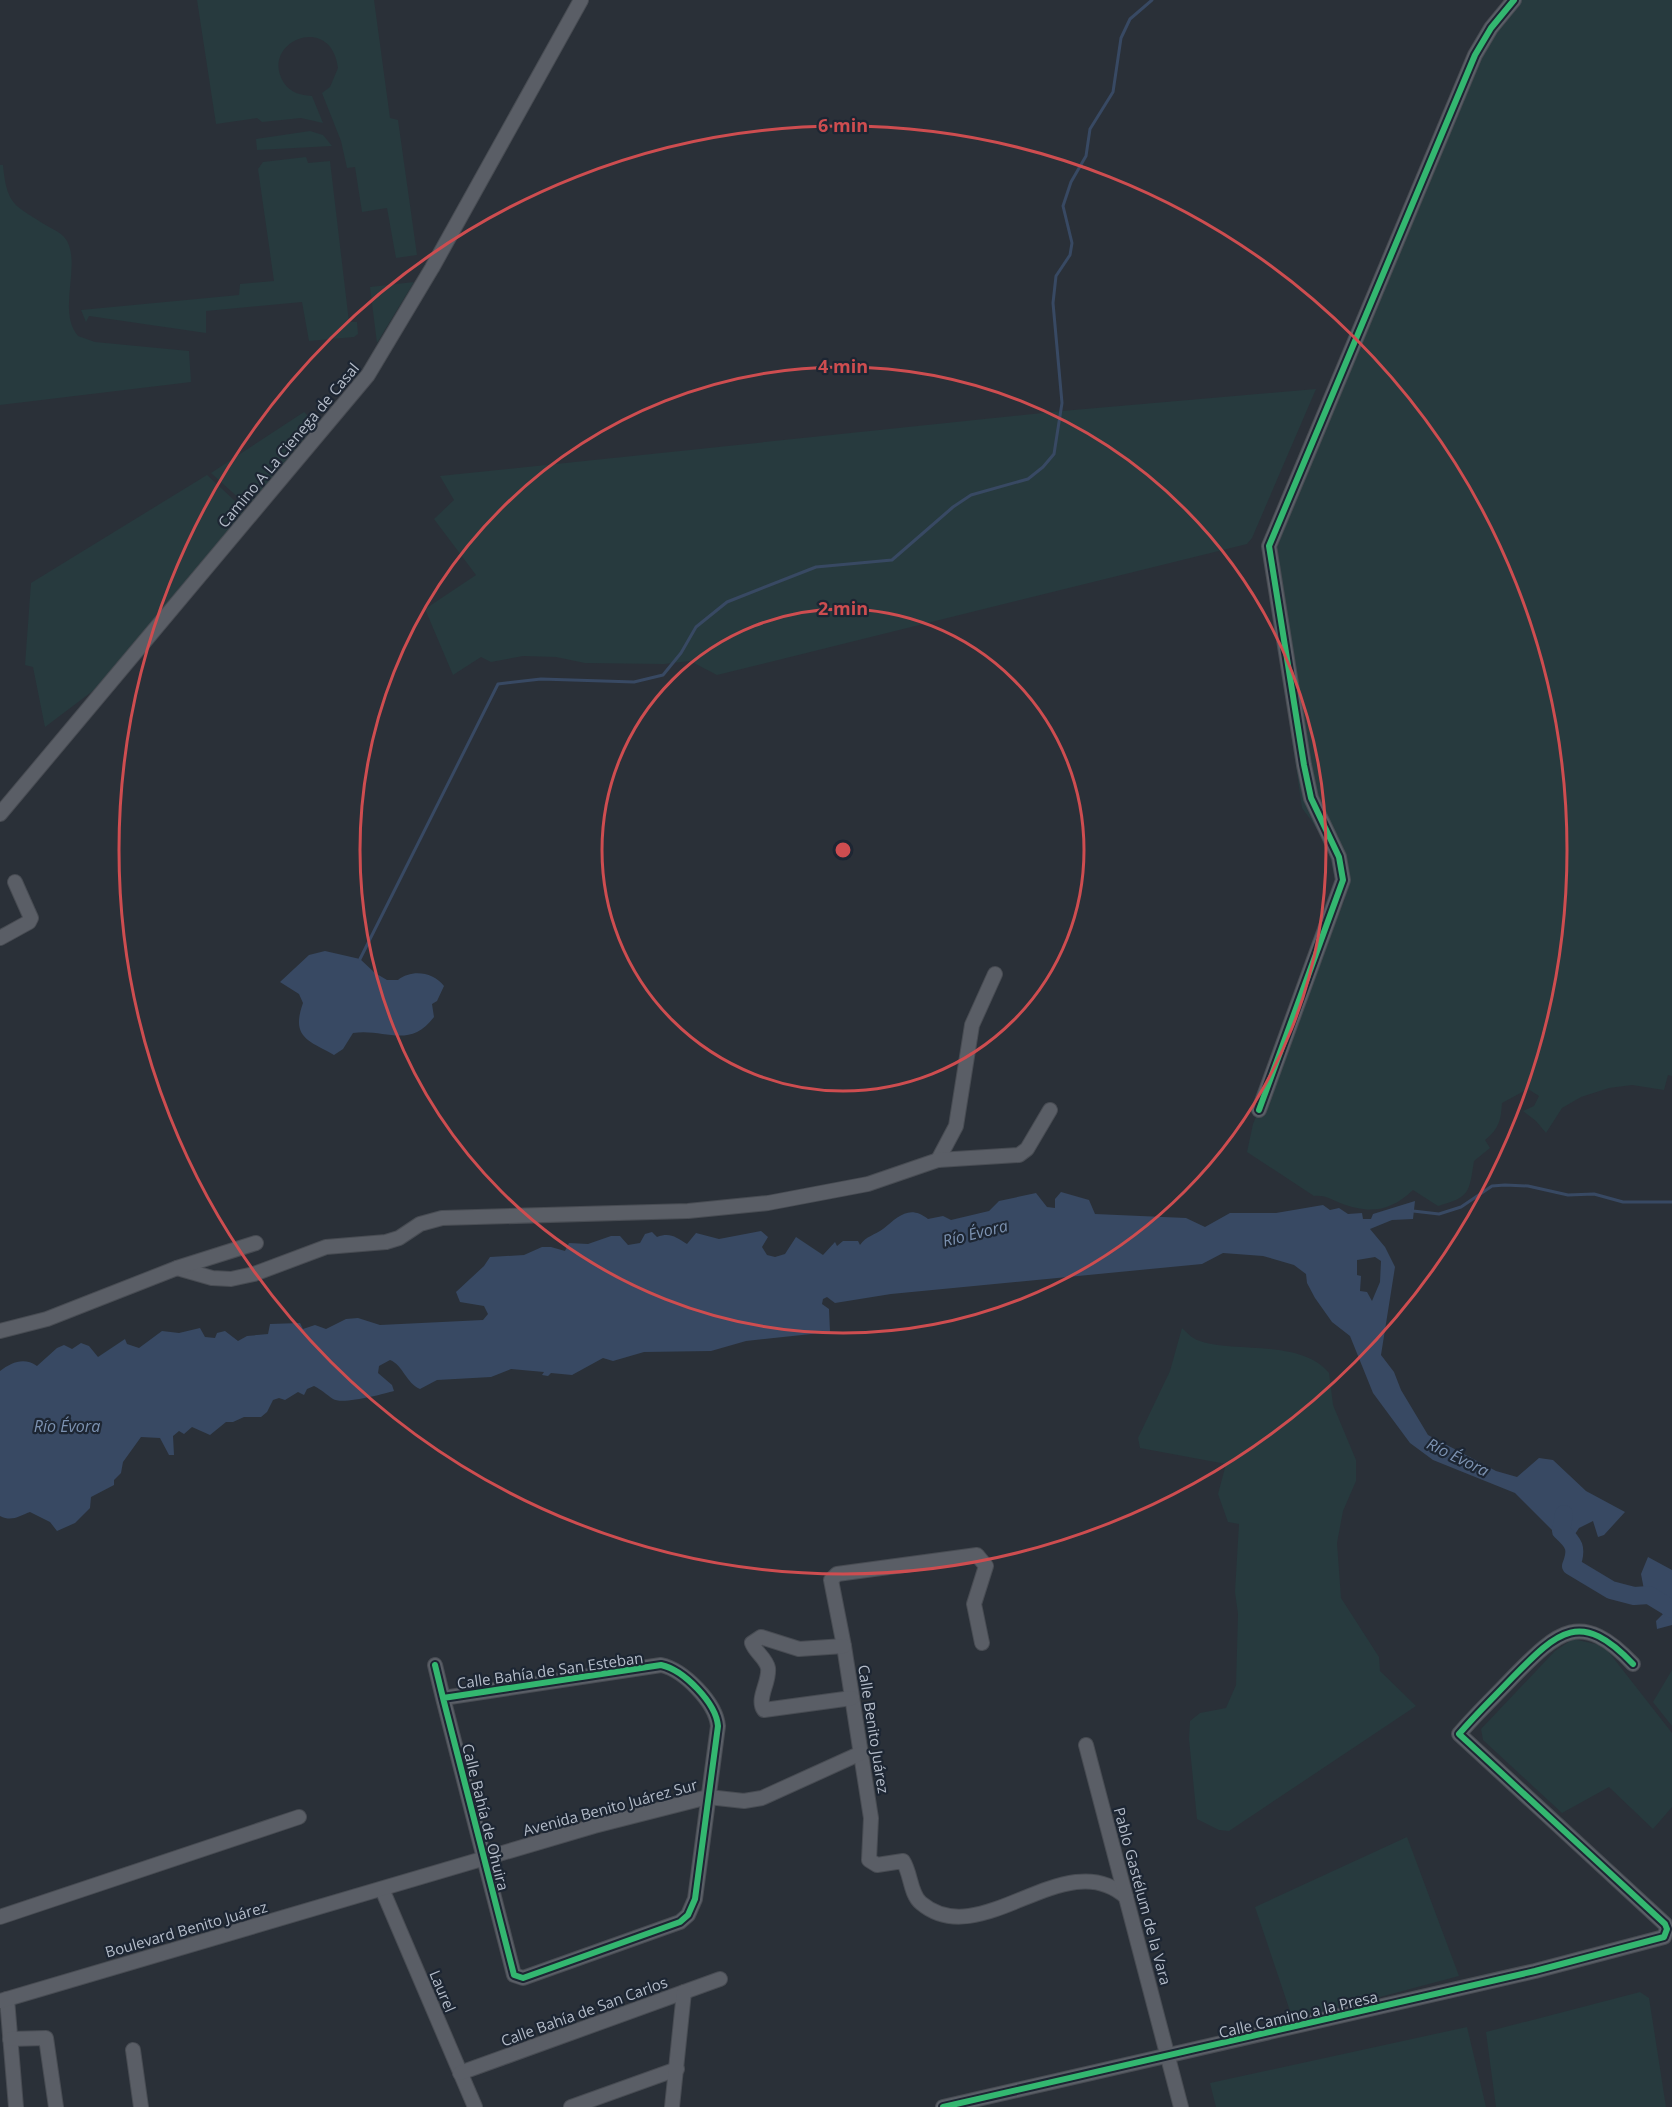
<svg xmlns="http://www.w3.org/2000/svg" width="1672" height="2107" font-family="'Open Sans',sans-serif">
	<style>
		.green { fill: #273a3e }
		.water { fill: #384963; fill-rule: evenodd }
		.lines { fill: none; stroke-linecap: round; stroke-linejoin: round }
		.stream { stroke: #384963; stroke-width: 3 }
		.river { stroke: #384963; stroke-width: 18 }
		.minor-casing { stroke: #484c53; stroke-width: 16 }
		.minor { stroke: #5a5e66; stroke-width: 14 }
		.cycleway-casing { stroke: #1d2633; stroke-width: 10 }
		.cycleway { stroke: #33b770; stroke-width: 6 }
		.ring { fill: none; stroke: #ce4d50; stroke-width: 3 }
		.labels { text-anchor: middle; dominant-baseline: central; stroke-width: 4.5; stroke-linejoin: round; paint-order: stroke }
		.street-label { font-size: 15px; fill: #b4bcc9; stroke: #1d2633 }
		.water-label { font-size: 16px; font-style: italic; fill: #7c92b1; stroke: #1d2633 }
		.centre { fill: #ce4d50; stroke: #1d2633; stroke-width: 3 }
		.ring-label { font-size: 18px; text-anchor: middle; font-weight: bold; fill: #ce4d50; stroke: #1d2633; stroke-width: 4.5; stroke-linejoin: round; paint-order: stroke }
	</style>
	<rect width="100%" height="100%" fill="#2a3038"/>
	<!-- green -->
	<g class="green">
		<path d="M 197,0 L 374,0 L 390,118 L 398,120 L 417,255 L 396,258 L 387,208 L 362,212 L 355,167 L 347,168 L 341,141 L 322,93 L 330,87 L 338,68 C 331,11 258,43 284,83 C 291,93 300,95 312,96 L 323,123 L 301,118 L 262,122 L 257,118 L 216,124 Z"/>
		<path d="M 1520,0 L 1672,0 L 1672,1076 L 1668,1075 L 1664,1090 L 1632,1085 L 1609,1088 L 1581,1097 L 1562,1108 L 1546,1133 L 1536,1121 L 1523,1111 L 1534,1106 L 1539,1096 L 1528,1089 L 1502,1103 C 1501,1120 1499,1129 1485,1140 L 1490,1148 L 1474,1161 C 1469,1193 1470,1197 1438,1206 L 1413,1190 C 1390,1212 1369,1214 1340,1203 C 1330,1199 1325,1195 1314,1196 L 1247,1152 L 1253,1124 L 1345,899 C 1333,887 1334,866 1327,849 C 1321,834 1312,821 1302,808 L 1266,562 L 1476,55 Z"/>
		<polygon points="310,131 323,135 332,146 257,150 256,139"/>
		<polygon points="306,157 308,163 330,161 349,322 357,322 358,334 354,337 309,341 302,302 206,311 206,333 89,316 86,322 81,310 239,295 240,284 274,281 258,169 263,162"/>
		<path d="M 0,165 L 3,165 C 7,207 15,205 49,227 C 55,230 63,234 67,241 C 81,267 57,311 78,336 L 95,342 L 189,351 L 191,382 L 0,405 Z"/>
		<polygon points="414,282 377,343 370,287"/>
		<polygon points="1316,389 1252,538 1247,544 717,675 690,661 664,664 585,663 556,657 523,656 491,662 481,657 453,675 425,609 476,575 434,519 454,500 440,476 1062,411"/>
		<polygon points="304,412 321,429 252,510 211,473"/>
		<polygon points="207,475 249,514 94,690 45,727 33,667 25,665 31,583"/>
		<path d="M 1182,1328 C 1186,1332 1192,1338 1197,1340 C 1232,1354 1300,1338 1329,1373 L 1333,1405 L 1356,1460 L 1356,1481 L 1343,1511 L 1337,1543 L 1341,1598 L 1379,1657 L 1380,1671 L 1416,1706 L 1229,1831 L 1219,1830 L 1197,1819 L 1189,1739 L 1190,1721 L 1200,1713 L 1226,1708 L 1236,1685 L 1238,1614 L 1235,1592 L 1239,1524 L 1228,1522 L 1218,1494 L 1226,1464 L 1140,1448 L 1138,1438 L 1170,1371 Z"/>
		<polygon points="1573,1639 1604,1646 1672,1733 1672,1807 1653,1829 1609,1787 1562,1813 1483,1740 1481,1729 1555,1651"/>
		<polygon points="1672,1670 1672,1726 1653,1702"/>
		<polygon points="1407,1837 1459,1976 1293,2020 1255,1907"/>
		<polygon points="1640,1992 1649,1998 1666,2107 1496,2107 1486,2032"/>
		<polygon points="1467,2027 1486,2107 1216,2107 1210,2083"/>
	</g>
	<!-- water -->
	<g class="water">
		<path d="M 325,951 L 360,959 L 375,973 L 387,980 L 398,980 C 412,969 433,972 444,986 L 437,1001 L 432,1004 L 434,1017 C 409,1050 385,1028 353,1033 L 343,1049 L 334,1055 C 307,1040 291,1037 303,1003 L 299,994 L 280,982 L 309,955 Z"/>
		<path d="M 1061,1192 L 1089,1200 L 1095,1214 L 1186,1218 L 1205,1227 L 1230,1213 L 1276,1213 L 1323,1205 L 1330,1210 L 1339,1208 L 1348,1214 L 1362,1213 L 1363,1219 L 1371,1219 L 1373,1214 L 1415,1201 L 1413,1219 L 1392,1220 L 1370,1229 L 1385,1247 L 1395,1267 L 1381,1355 L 1394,1372 L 1401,1390 L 1428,1435 L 1496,1471 L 1517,1477 L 1539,1458 L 1553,1460 L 1586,1491 L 1625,1512 L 1604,1535 L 1598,1537 L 1593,1521 L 1579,1528 L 1575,1534 L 1568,1536 L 1554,1532 L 1515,1493 L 1433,1460 L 1410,1443 L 1373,1393 L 1350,1336 L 1332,1322 L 1315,1298 L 1307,1283 L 1306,1274 L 1294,1265 L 1263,1256 L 1223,1253 L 1202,1264 L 891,1294 L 835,1303 L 827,1297 L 823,1299 L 822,1304 L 829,1309 L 830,1332 L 746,1341 L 711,1351 L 644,1352 L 613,1361 L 603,1358 L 572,1375 L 551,1373 L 548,1376 L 542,1375 L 544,1372 L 511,1369 L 491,1377 L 437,1380 L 420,1389 C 406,1383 403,1365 390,1360 L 379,1366 L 378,1373 L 392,1385 L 394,1391 C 383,1394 342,1405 333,1399 C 327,1395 322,1390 314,1386 L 307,1389 L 304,1395 L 298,1392 L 285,1400 L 279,1398 L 273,1400 L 267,1412 L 261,1417 L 244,1417 L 233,1422 L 226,1422 L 210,1435 L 192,1427 L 184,1434 L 179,1431 L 173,1436 L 174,1455 L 169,1455 L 160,1438 L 141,1437 L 123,1462 L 121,1473 L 114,1480 L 114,1485 L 91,1497 L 90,1508 L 75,1523 L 57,1531 L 50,1522 L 30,1512 C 19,1516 12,1522 0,1516 L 0,1371 C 12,1362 24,1357 37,1366 L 57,1348 L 64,1345 L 72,1349 L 81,1343 L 89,1346 L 98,1357 L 125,1339 L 127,1344 L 139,1348 L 162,1331 L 179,1333 L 200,1328 L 205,1337 L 215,1338 L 217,1333 L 225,1331 L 238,1341 L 247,1336 L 268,1334 L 270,1324 L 300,1323 L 303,1329 L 315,1325 L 326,1329 L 346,1319 L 358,1318 L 380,1325 L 483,1320 L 488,1314 L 484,1306 L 460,1302 L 456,1292 L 484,1266 L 490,1257 L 524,1255 L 542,1247 L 551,1247 L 565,1251 L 569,1243 L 588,1244 L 611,1236 L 620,1236 L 628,1245 L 640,1243 L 645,1234 L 652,1232 L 657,1237 C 670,1232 676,1237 687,1244 L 696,1233 L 719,1239 L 761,1231 L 768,1237 L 762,1247 L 767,1255 L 775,1257 L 785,1254 L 796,1237 L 823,1255 L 835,1242 L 837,1246 L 843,1241 L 858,1241 L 860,1245 C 866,1236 875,1235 883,1229 C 898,1217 909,1204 928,1219 L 943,1216 L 951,1220 L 989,1211 L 999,1201 L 1036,1193 L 1047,1207 L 1055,1208 L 1055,1199 ZM 1375,1257 L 1381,1261 L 1380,1282 L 1372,1301 L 1367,1292 L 1360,1291 L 1361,1276 L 1357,1275 L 1357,1260 Z"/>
		<polygon points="1648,1557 1672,1570 1672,1625 1657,1629 1656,1621 1663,1614 1646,1600 1641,1574"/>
	</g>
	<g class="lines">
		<!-- stream -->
		<g class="stream">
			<polyline points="360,959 498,684 541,679 634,682 663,675 681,653 696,627 727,602 816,567 892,560 953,507 971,495 1028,479 1043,467 1054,454 1062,403 1053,303 1056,276 1070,255 1072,243 1063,206 1071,182 1086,156 1090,129 1113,92 1121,38 1130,19 1152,0"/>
			<polyline points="1413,1211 1439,1214 1461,1207 1492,1186 1505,1185 1528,1186 1568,1195 1594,1194 1623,1202 1672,1202"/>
		</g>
		<!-- river -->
		<path class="river" d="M 1564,1514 L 1561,1531 C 1574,1543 1578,1548 1571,1566 L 1611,1590 L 1634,1596 L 1649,1595 L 1672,1609"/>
		<!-- minor casing -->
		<g class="minor-casing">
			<g id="minor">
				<polyline points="0,814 368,375 432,268 581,0"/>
				<polyline points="0,938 29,922 31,918 15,882"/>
				<polyline points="1259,1110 1343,880 1339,857 1311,798 1304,765 1269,546 1475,55 1491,28 1514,0"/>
				<polyline points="938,1160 956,1126 972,1025 995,974"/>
				<polyline points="177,1268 212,1278 231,1279 254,1274 326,1247 386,1242 399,1238 420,1224 442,1218 688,1211 768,1203 868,1184 938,1160 1019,1155 1027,1149 1050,1110"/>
				<polyline points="0,1331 47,1319 177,1268 256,1243"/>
				<path d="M 982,1643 L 974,1604 L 986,1566 L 977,1555 L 837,1574 L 831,1580 L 844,1646 L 871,1818 L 869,1860 L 877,1865 L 903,1861 C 911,1873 910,1894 921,1903 C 981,1954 1065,1842 1126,1897"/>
				<path d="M 844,1646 L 799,1649 L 761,1637 L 752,1643 C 755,1652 766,1658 768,1668 C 770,1682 756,1699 764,1710 L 852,1698"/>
				<path d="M 435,1665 L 443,1698 L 514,1975 L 523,1978 L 680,1922 L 688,1915 L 695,1899 L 718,1726 C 716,1703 684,1670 661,1665 L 443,1698"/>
				<polyline points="1086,1745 1181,2107"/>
				<polyline points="382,1889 475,2107"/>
				<polyline points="0,1917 299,1817"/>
				<polyline points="7,1999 16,2107"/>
				<polyline points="0,2001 594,1826 708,1797 744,1801 762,1798 861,1753"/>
				<polyline points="10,2039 46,2038 56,2107"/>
				<polyline points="133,2050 141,2107"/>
				<polyline points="460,2073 720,1979"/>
				<polyline points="571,2107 677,2069"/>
				<polyline points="672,2107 684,1992"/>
				<path d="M 943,2107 L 1535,1971 L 1664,1937 L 1667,1929 L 1665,1924 L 1459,1734 C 1476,1714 1495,1696 1513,1677 C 1558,1631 1581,1609 1633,1664"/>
			</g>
		</g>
		<!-- minor -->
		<use href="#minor" class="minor"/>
		<!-- cycleway casing -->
		<g class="cycleway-casing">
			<g id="cycleway">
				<polyline points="1259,1110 1343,880 1339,857 1311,798 1304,765 1269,546 1475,55 1491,28 1514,0"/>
				<path d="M 435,1665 L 443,1698 L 514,1975 L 523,1978 L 680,1922 L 688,1915 L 695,1899 L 718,1726 C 716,1703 684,1670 661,1665 L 443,1698"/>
				<path d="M 943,2107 L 1535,1971 L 1664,1937 L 1667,1929 L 1665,1924 L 1459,1734 C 1476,1714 1495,1696 1513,1677 C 1558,1631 1581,1609 1633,1664"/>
			</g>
		</g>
		<!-- cycleway -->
		<use href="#cycleway" class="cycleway"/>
	</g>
	<!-- distance rings -->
	<g class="ring">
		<circle cx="843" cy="850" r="241"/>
		<circle cx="843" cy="850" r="483"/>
		<circle cx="843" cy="850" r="724"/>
	</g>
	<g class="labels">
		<!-- street labels -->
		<g class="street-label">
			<text transform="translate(288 445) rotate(-50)">Camino A La Cienega de Casal</text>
			<text transform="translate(550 1670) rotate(-8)">Calle Bahía de San Esteban</text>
			<text transform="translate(874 1729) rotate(81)">Calle Benito Juárez</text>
			<text transform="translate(610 1807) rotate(-15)">Avenida Benito Juárez Sur</text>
			<text transform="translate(486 1817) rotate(76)">Calle Bahía de Ohuira</text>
			<text transform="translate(1143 1896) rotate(75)">Pablo Gastélum de la Vara</text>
			<text transform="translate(186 1929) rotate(-16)">Boulevard Benito Juárez</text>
			<text transform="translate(443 1991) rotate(67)">Laurel</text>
			<text transform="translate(584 2011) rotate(-20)">Calle Bahía de San Carlos</text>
			<text transform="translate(1298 2014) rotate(-13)">Calle Camino a la Presa</text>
		</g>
		<!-- water labels -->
		<g class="water-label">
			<text transform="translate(975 1233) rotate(-14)">Río Évora</text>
			<text x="67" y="1426">Río Évora</text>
			<text transform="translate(1458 1457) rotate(26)">Río Évora</text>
		</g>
	</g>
	<circle cx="843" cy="850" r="9" class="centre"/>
	<g class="ring-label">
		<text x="843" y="132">6 min</text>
		<text x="843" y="373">4 min</text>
		<text x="843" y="615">2 min</text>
	</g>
</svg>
